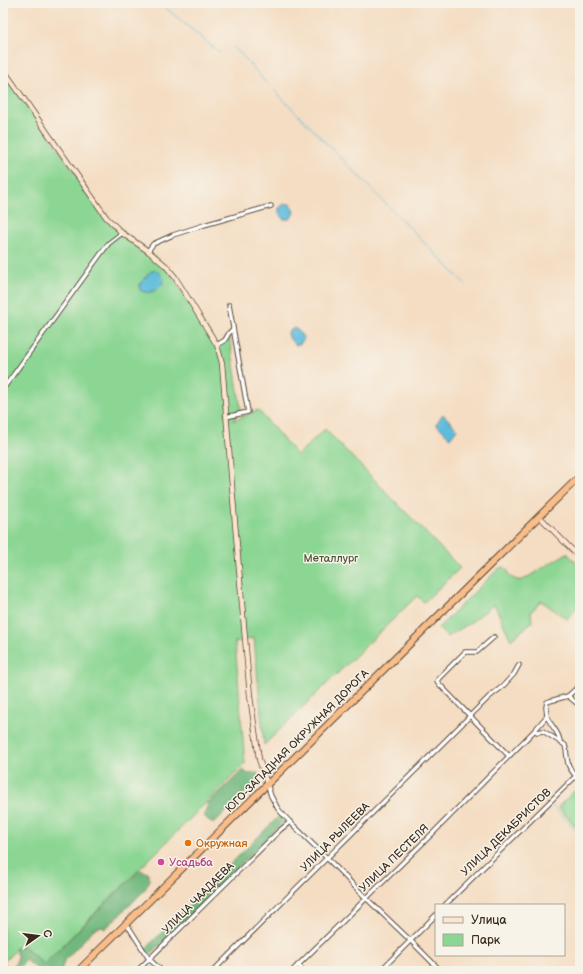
<svg xmlns="http://www.w3.org/2000/svg" width="583" height="974" font-family="'Balsamiq Sans',sans-serif">
	<style>
		.green { fill: #8bd693; stroke: #638058 }
		.forest { fill: #70b77d; stroke: #56704e }
		.water { fill: #5dbcdb; stroke: #4c737c }
		.lines { fill: none; stroke-linecap: round; stroke-linejoin: round }
		.stream { stroke: #5dbcdb; stroke-width: 1 }
		.street-casing { stroke: #574537; stroke-width: 5.5 }
		.secondary-casing { stroke: #574537; stroke-width: 6 }
		.highway-casing { stroke: #574537; stroke-width: 8 }
		.street { stroke: #fff; stroke-width: 3.5 }
		.secondary { stroke: #fce5d0; stroke-width: 4.5 }
		.highway { stroke: #f8bd89; stroke-width: 6 }
		.food-dot { fill: #e8710a; stroke: #f7f3e8; stroke-width: 1.5 }
		.hotel-dot { fill: #d1479c; stroke: #f7f3e8; stroke-width: 1.5 }
		.labels { text-anchor: middle; dominant-baseline: central; stroke-width: 3; stroke-linejoin: round; paint-order: stroke }
		.park-label { font-size: 11px; fill: #4f553b; stroke: #f7f3e8 }
		.street-label { font-size: 11px; fill: #3b2a1e; stroke: #f7f3e8 }
		.food-label { font-size: 11px; fill: #c56008; stroke: #f7f3e8; text-anchor: start }
		.hotel-label { font-size: 11px; fill: #b23c85; stroke: #f7f3e8; text-anchor: start }
	</style>
	<rect width="100%" height="100%" fill="#f7f3e8"/>
	<filter id="ink" filterUnits="userSpaceOnUse"><feTurbulence type="fractalNoise" baseFrequency=".025" numOctaves="2"/><feDisplacementMap in="SourceGraphic" scale="8" xChannelSelector="R" yChannelSelector="G"/><feConvolveMatrix kernelMatrix="1 2 1 2 8 2 1 2 1" color-interpolation-filters="sRGB"/></filter>
	<filter id="wash" filterUnits="userSpaceOnUse"><feTurbulence type="fractalNoise" baseFrequency=".012" numOctaves="4" result="noise"/><feDisplacementMap in="SourceGraphic" scale="16" xChannelSelector="R" yChannelSelector="G"/><feGaussianBlur stdDeviation="0.9" result="paint"/><feColorMatrix in="noise" values="0 0 0 0 0 0 0 0 0 0 0 0 0 0 0 0 0 1.4 0 .05"/><feComposite in="paint" operator="in"/></filter>
	<g filter="url(#wash)">
		<rect width="100%" height="100%" fill="#f4ddc2"/>
		<!-- green -->
		<g class="green">
			<polygon points="3,69 106,217 166,266 217,345 225,340 229,333 241,409 233,421 258,410 297,455 325,429 460,568 424,602 417,596 264,745 254,638 235,642 245,764 43,965 23,944 4,961 3,960"/>
			<path d="M 567,553 L 580,567 L 580,605 L 567,619 L 541,601 L 531,612 L 532,622 L 511,640 L 494,604 L 470,623 L 447,637 L 438,628 L 498,569 L 503,567 C 507,568 509,572 509,576 C 514,579 517,581 523,580 Z"/>
			<polygon points="580,785 580,831 558,807"/>
		</g>
		<!-- forest -->
		<g class="forest">
			<polygon points="243,770 248,774 258,773 255,783 213,824 204,816 208,803"/>
			<polygon points="280,815 285,820 149,956 144,950"/>
			<polygon points="140,870 148,873 150,880 144,891 105,929 102,927 94,929 64,961 61,971 40,971 25,960 17,971 14,971 13,970 18,957 15,948 23,946 44,964 89,920"/>
		</g>
		<!-- water -->
		<g class="water">
			<path d="M 284,204 L 290,204 C 294,211 296,212 290,219 L 283,219 L 279,213 L 279,208 Z"/>
			<path d="M 156,270 L 163,277 L 163,283 C 157,290 150,296 140,290 L 140,284 L 150,272 Z"/>
			<path d="M 294,328 C 299,330 301,334 304,339 L 301,343 L 296,345 C 292,342 288,338 288,332 Z"/>
			<polygon points="443,414 457,429 450,438 436,424"/>
		</g>
		<g class="lines">
			<!-- stream -->
			<g class="stream">
				<polyline points="160,3 220,53"/>
				<polyline points="233,47 241,54 267,84"/>
				<polyline points="274,90 466,285"/>
				<polyline points="553,806 580,835"/>
			</g>
		</g>
	</g>
	<g filter="url(#ink)">
		<g class="lines">
			<!-- street casing -->
			<g class="street-casing">
				<g id="street">
					<polyline points="148,251 153,244 173,235 204,225 271,206"/>
					<polyline points="217,345 225,340 229,333 233,329"/>
					<polyline points="3,389 100,255 109,243 122,233"/>
					<polyline points="226,417 248,412 229,305"/>
					<polyline points="494,637 477,652 465,652 439,678 437,681 439,684 509,756"/>
					<polyline points="568,696 580,685"/>
					<path d="M 547,716 C 550,726 560,732 560,742"/>
					<polyline points="535,730 547,716 546,707 547,702 550,701 568,696 580,706"/>
					<polyline points="267,784 271,796 278,809 290,822 327,858 366,898 411,941 441,971"/>
					<polyline points="445,905 580,772"/>
					<polyline points="125,924 130,929 149,959 162,971"/>
					<polyline points="3,964 10,971"/>
					<polyline points="298,965 304,971"/>
					<polyline points="137,971 280,830 290,822"/>
					<polyline points="213,971 448,738 489,697 502,687 514,674 519,665"/>
					<path d="M 292,971 L 434,832 L 535,730 L 537,732 L 543,731 L 565,745 C 569,760 564,763 576,776"/>
					<polyline points="380,971 436,915"/>
				</g>
			</g>
			<!-- secondary casing -->
			<g class="secondary-casing">
				<g id="secondary">
					<polyline points="3,69 106,217 122,233 148,251 166,266 175,277 217,345 222,363 235,523 250,696 259,759 267,784"/>
					<polyline points="539,516 580,558"/>
				</g>
			</g>
			<!-- highway casing -->
			<g class="highway-casing">
				<polyline id="highway" points="78,971 580,476"/>
			</g>
			<!-- street -->
			<use href="#street" class="street"/>
			<!-- secondary -->
			<use href="#secondary" class="secondary"/>
			<!-- highway -->
			<use href="#highway" class="highway"/>
		</g>
	</g>
	<!-- markers -->
	<circle class="food-dot" cx="188" cy="843" r="4"/>
	<circle class="hotel-dot" cx="161" cy="862" r="4"/>
	<g class="labels">
		<!-- park labels -->
		<g class="park-label">
			<text x="331" y="558">Металлург</text>
		</g>
		<!-- street labels -->
		<g class="street-label">
			<text transform="translate(297 741) rotate(-45)">ЮГО-ЗАПАДНАЯ ОКРУЖНАЯ ДОРОГА</text>
			<text transform="translate(506 832) rotate(-44)">УЛИЦА ДЕКАБРИСТОВ</text>
			<text transform="translate(335 837) rotate(-45)">УЛИЦА РЫЛЕЕВА</text>
			<text transform="translate(394 858) rotate(-44)">УЛИЦА ПЕСТЕЛЯ</text>
			<text transform="translate(198 898) rotate(-45)">УЛИЦА ЧААДАЕВА</text>
		</g>
		<!-- food labels -->
		<g class="food-label">
			<text x="196" y="843">Окружная</text>
		</g>
		<!-- hotel labels -->
		<g class="hotel-label">
			<text x="169" y="862">Усадьба</text>
		</g>
	</g>
	<!-- margin -->
	<rect width="583" height="974" fill="none" stroke="#f7f3e8" stroke-width="16"/>
	<!-- legend -->
	<rect x="435" y="904" width="130" height="52" fill="#f7f3e8" stroke="#aca397"/>
	<rect x="443" y="917" width="20" height="6" fill="#fce5d0" stroke="#aca397"/>
	<text x="471" y="924" font-size="12" fill="#3b2a1e">Улица</text>
	<rect x="443" y="934" width="20" height="12" fill="#8bd693" stroke="#aca397"/>
	<text x="471" y="944" font-size="12" fill="#3b2a1e">Парк</text>
	<!-- north arrow -->
	<g transform="translate(38 936) rotate(76)" stroke="#f7f3e8" stroke-width="3" paint-order="stroke">
	<path d="M0-3L7 15L0 10L-7 15Z" fill="#3b2a1e"/>
	<text y="-6" font-size="11" font-weight="bold" text-anchor="middle" fill="#3b2a1e">С</text>
	</g>
</svg>
